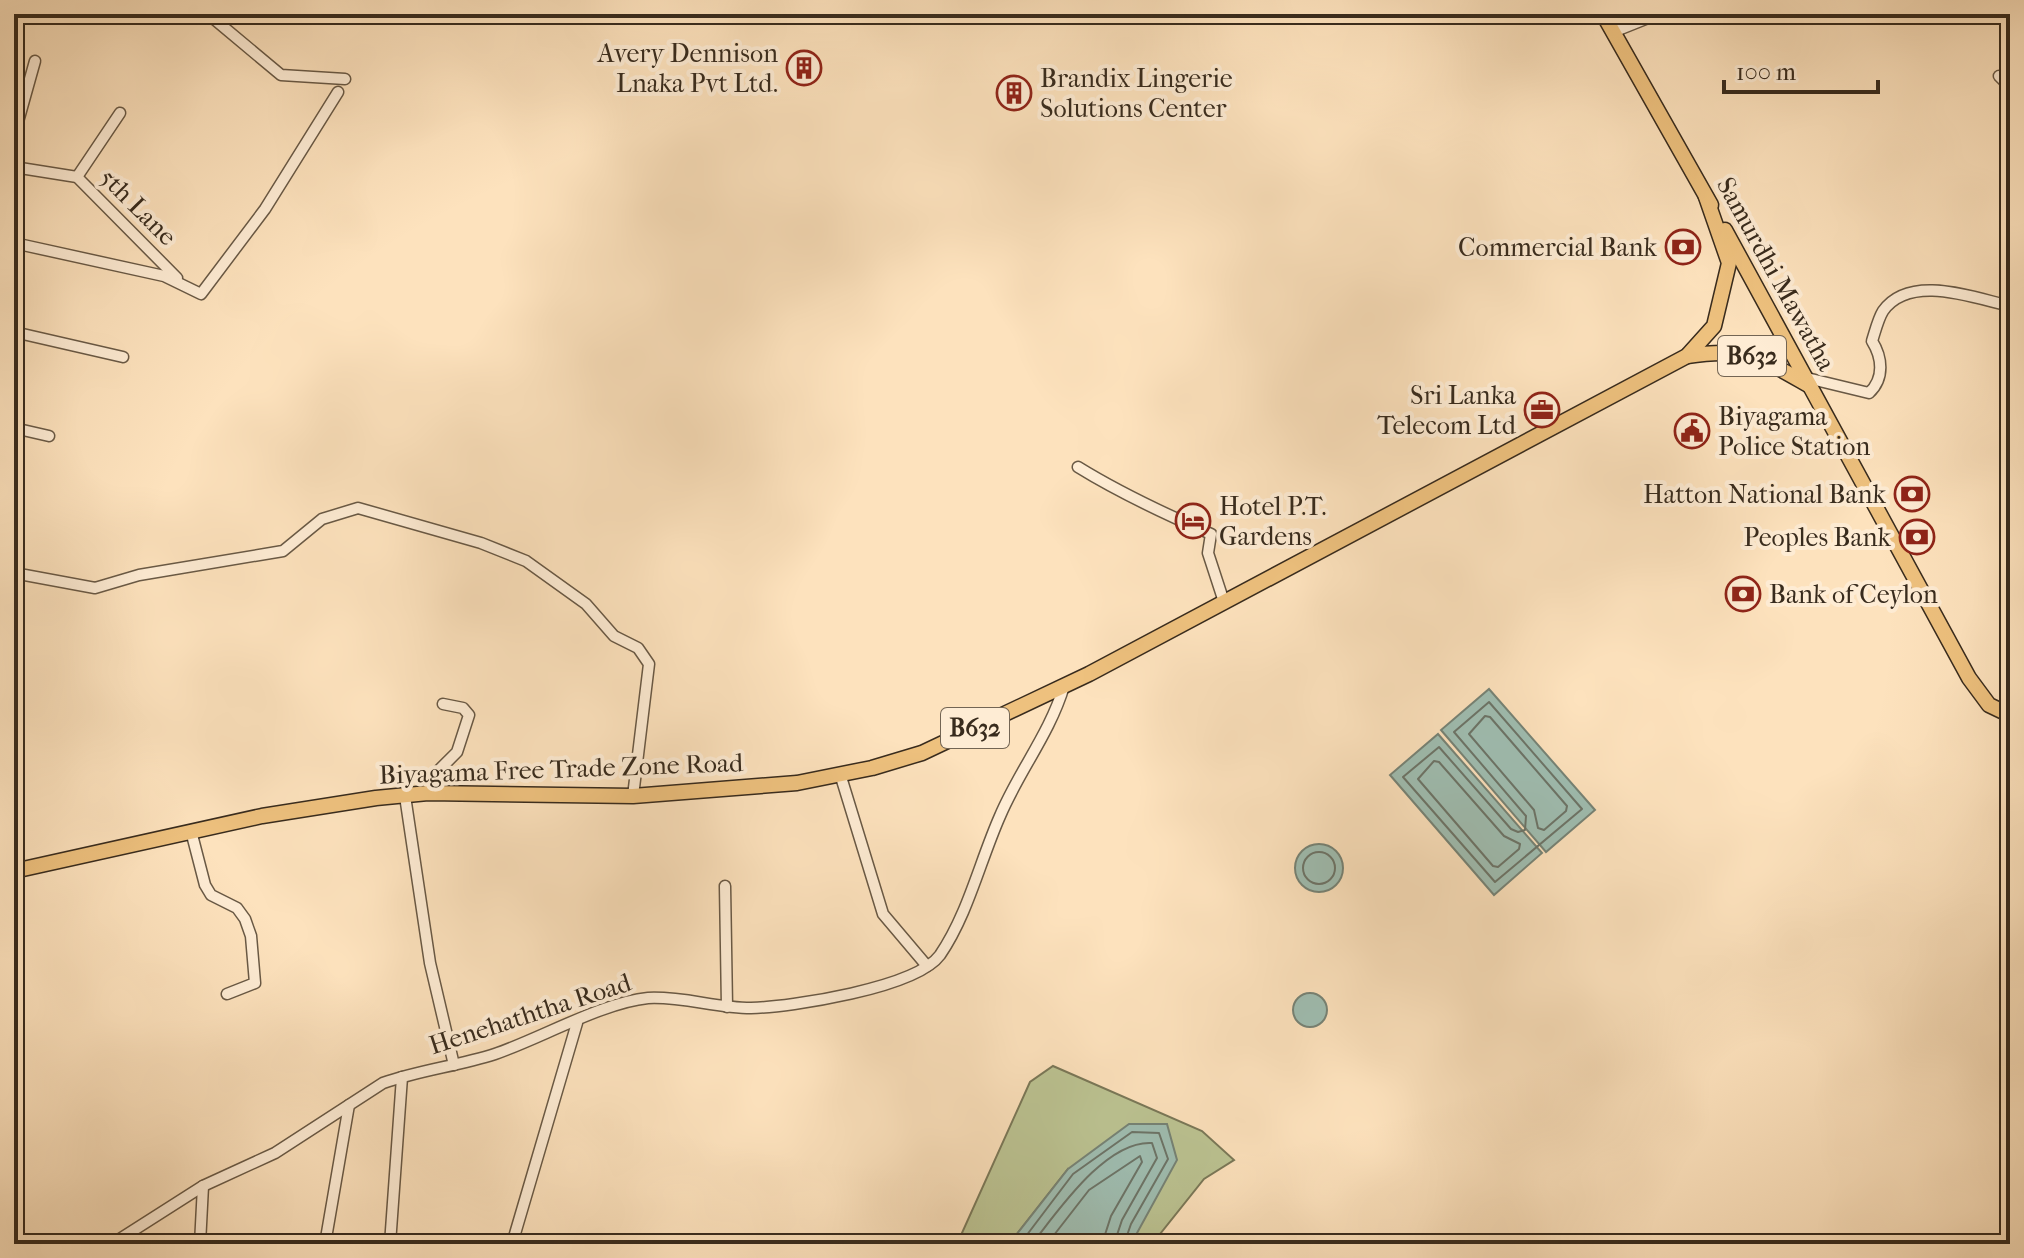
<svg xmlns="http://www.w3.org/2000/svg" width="2024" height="1258" font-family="'IM FELL French Canon',serif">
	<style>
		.green { fill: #bcc493; stroke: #7a7858; stroke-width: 2 }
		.water { fill: #9fbeb2; stroke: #768376; stroke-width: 2 }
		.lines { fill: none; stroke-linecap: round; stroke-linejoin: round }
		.shore { stroke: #6c7468; stroke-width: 2 }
		.minor-casing { stroke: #695945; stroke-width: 13 }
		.major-casing { stroke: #382b1d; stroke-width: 17 }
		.minor { stroke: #feecd4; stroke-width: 10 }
		.major { stroke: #eec17e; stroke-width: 14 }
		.labels { text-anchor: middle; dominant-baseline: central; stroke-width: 8; stroke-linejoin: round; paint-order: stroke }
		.shield { fill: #feecd4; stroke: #736554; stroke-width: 2 }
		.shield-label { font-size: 24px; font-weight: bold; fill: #382b1d }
		.poi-label { font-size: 26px; fill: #382b1d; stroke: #feecd4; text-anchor: end }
		.street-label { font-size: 26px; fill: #382b1d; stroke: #feecd4 }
	</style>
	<rect width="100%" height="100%" fill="#fde2bd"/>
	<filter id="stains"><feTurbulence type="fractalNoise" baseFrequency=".0025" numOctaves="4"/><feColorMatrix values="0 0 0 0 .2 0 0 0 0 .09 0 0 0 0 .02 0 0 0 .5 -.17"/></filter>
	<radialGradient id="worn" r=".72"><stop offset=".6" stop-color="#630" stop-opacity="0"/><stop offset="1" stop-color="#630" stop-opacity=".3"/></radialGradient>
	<!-- green -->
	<polygon class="green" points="1053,1066 1202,1131 1234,1160 1204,1179 1152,1244 1131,1244 1138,1228 1068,1169 1009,1244 957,1244 1030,1082"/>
	<!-- water -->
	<g class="water">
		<polygon points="1489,689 1595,810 1546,852 1441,730"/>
		<polygon points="1438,734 1542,853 1494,895 1390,775"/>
		<circle cx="1319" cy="868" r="24"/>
		<circle cx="1310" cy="1010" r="17"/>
		<polygon points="1129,1124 1167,1124 1177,1160 1131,1244 1009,1244 1068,1169"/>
	</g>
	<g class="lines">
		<!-- shore -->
		<g class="shore">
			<polygon points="1489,702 1582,809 1495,882 1403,777 1439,747 1511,829 1518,832 1525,830 1526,816 1454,732"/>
			<polygon points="1485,716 1490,717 1567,806 1566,811 1544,830 1538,828 1534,810 1469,734"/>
			<polygon points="1434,761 1439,762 1504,836 1520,844 1519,849 1498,867 1493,866 1418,779"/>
			<circle cx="1319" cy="868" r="16"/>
			<polyline points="1020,1244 1073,1174 1132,1132 1159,1133 1168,1159 1131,1224 1124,1244"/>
			<path d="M 1032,1244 C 1058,1211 1106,1140 1152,1143 L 1157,1158 L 1122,1220 L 1114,1244"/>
			<polyline points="1047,1244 1089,1190 1140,1156 1142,1162 1111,1216 1102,1244"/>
		</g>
		<!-- minor casing -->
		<g class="minor-casing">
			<g id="minor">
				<polyline points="208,14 281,75 345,79"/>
				<polyline points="1613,32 1658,14"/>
				<polyline points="1999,76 2010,87"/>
				<polyline points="14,136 35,61"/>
				<polyline points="14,167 77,177 177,278"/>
				<polyline points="77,177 120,113"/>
				<polyline points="14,243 164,276 201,294 265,209 338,92"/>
				<polyline points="14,332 123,357"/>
				<path d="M 1807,378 L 1869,393 C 1885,378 1882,357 1872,341 C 1875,332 1878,319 1883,311 C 1910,273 1974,298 2010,306"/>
				<polyline points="14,428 49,436"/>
				<path d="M 1078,467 C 1120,493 1165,514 1211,534 L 1208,553 L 1224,602"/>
				<polyline points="14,573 95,588 139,575 283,551 322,519 358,508 481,543 526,561 586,604 614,636 638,648 649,664 633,796"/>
				<polyline points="841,777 883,914 927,966"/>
				<polyline points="428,793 436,773 457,752 469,715 463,708 443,704"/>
				<polyline points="405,796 430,963 454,1065"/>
				<polyline points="191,831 205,885 211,895 237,908 245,919 251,936 255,983 227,994"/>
				<polyline points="725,886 727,1007"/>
				<path d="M 112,1244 L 203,1186 L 275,1153 L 383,1083 C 420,1070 458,1066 495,1054 C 539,1039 604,1002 648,998 C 682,996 716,1008 751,1008 C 791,1007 916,988 940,955 C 968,914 980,861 1000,816 C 1019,771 1050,733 1064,686"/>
				<polyline points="200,1244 203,1186"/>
				<polyline points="325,1244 349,1105"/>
				<polyline points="390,1244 402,1077"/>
				<polyline points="512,1244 577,1023"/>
			</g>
		</g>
		<!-- major casing -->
		<g class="major-casing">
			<g id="major">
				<polyline points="1603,14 1711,205"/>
				<polyline points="1725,230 1969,678 1989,705 2010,715"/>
				<path d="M 1687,356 C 1747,347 1759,357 1810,386"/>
				<polyline points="14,871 262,816 376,798 428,793 633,796 797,783 872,768 922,753 1089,674 1687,356 1714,326 1729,263 1706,197"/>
			</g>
		</g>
		<!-- minor -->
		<use href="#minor" class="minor"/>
		<!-- major -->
		<use href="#major" class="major"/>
	</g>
	<!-- icons -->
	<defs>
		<g id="building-ring" transform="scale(1.8)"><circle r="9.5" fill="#feecd4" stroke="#8f2418" stroke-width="1.5"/><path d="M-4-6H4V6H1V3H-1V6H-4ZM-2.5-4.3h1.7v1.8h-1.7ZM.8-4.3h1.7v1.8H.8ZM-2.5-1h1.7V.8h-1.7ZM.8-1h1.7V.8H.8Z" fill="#8f2418"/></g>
		<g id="bank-ring" transform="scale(1.8)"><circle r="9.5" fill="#feecd4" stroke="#8f2418" stroke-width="1.5"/><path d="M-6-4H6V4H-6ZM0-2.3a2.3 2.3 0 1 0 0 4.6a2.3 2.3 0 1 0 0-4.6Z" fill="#8f2418"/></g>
		<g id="office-ring" transform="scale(1.8)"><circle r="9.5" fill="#feecd4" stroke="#8f2418" stroke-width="1.5"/><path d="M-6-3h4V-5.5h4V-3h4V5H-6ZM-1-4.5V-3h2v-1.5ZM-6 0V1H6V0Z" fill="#8f2418"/></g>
		<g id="civic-ring" transform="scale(1.8)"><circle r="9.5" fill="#feecd4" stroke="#8f2418" stroke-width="1.5"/><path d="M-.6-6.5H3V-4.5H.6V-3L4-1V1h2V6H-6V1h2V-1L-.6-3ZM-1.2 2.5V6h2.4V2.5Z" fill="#8f2418"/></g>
		<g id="hotel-ring" transform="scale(1.8)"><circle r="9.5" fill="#feecd4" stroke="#8f2418" stroke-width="1.5"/><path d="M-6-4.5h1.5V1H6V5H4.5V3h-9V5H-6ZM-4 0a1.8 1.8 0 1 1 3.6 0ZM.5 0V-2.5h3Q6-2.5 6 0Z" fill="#8f2418"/></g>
	</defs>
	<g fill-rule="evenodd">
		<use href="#building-ring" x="804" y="68"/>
		<use href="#building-ring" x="1014" y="93"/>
		<use href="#bank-ring" x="1683" y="247"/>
		<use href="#office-ring" x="1542" y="410"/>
		<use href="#civic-ring" x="1692" y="431"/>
		<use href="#bank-ring" x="1912" y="494"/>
		<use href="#hotel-ring" x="1193" y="521"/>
		<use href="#bank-ring" x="1917" y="537"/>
		<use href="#bank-ring" x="1743" y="594"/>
	</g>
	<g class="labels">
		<!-- shield labels -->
		<g class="shield">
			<rect x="1718" y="336" width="68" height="40" rx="6"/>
			<rect x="941" y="708" width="68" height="40" rx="6"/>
		</g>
		<g class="shield-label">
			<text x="1752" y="356">B632</text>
			<text x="975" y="728">B632</text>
		</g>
		<!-- poi labels -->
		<g class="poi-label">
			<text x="778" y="53">Avery Dennison<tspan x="778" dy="30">Lnaka Pvt Ltd.</tspan></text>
			<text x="1040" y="78" text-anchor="start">Brandix Lingerie<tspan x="1040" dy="30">Solutions Center</tspan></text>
			<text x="1657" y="247">Commercial Bank</text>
			<text x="1516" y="395">Sri Lanka<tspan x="1516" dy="30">Telecom Ltd</tspan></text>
			<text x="1718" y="416" text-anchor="start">Biyagama<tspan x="1718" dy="30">Police Station</tspan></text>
			<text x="1886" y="494">Hatton National Bank</text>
			<text x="1219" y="506" text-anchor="start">Hotel P.T.<tspan x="1219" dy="30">Gardens</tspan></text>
			<text x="1891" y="537">Peoples Bank</text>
			<text x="1769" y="594" text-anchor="start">Bank of Ceylon</text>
		</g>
		<!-- street labels -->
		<g class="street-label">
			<text transform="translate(138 207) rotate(45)">5th Lane</text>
			<text transform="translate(1776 274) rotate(61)">Samurdhi Mawatha</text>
			<text transform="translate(561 769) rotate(-2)">Biyagama Free Trade Zone Road</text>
			<text transform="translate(530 1014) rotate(-18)">Henehaththa Road</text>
		</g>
	</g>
	<!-- margin -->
	<rect width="2024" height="1258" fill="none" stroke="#fde2bd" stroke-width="48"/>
	<rect x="16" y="16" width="1992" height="1226" fill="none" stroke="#382b1d" stroke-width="4"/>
	<rect x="24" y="24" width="1976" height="1210" fill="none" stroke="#382b1d" stroke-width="2"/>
	<!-- scale -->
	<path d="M1724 80v12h154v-12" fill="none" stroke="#382b1d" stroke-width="4"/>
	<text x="1736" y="80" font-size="24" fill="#382b1d" stroke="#feecd4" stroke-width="6" paint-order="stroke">100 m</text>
	<rect width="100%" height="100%" filter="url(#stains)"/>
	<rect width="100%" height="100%" fill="url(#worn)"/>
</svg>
